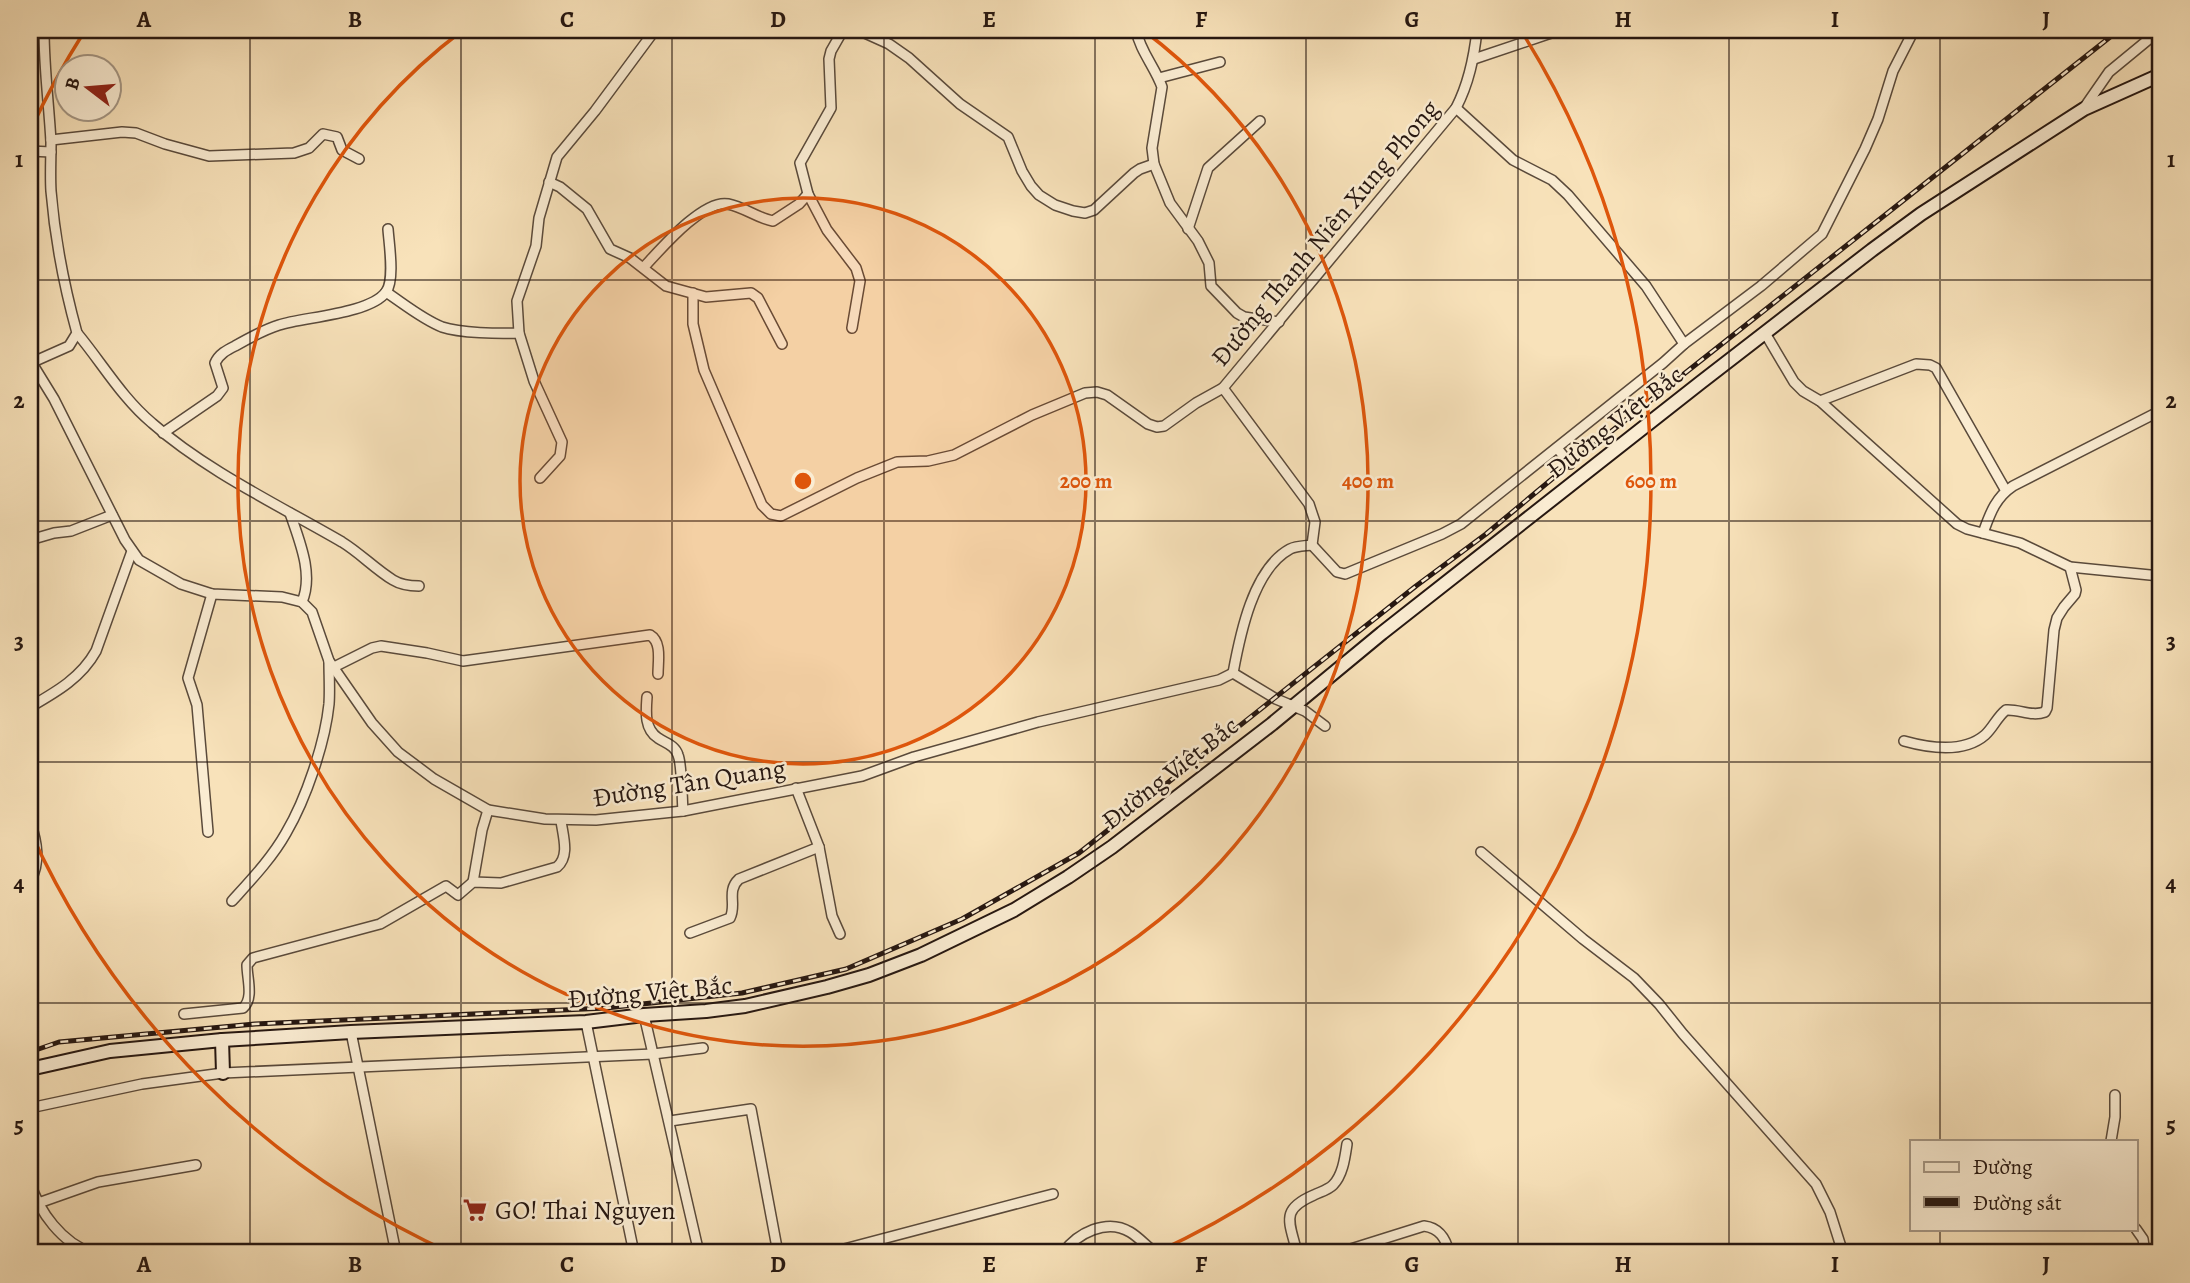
<svg xmlns="http://www.w3.org/2000/svg" width="2190" height="1283" font-family="Alegreya,serif">
	<style>
		.lines { fill: none; stroke-linecap: round; stroke-linejoin: round }
		.minor-casing { stroke: #5a4a3b; stroke-width: 12 }
		.secondary-casing { stroke: #261711; stroke-width: 16 }
		.minor { stroke: #faecd2; stroke-width: 9 }
		.secondary { stroke: #faecd2; stroke-width: 12 }
		.rail-casing { stroke: #261711; stroke-width: 5 }
		.rail { stroke: #faecd2; stroke-width: 2.5; stroke-dasharray: 8; stroke-linecap: butt }
		.grid { fill: none; stroke: #261711; stroke-width: 2; stroke-opacity: 0.55 }
		.ring { fill: none; stroke: #de560c; stroke-width: 3.5 }
		.labels { text-anchor: middle; dominant-baseline: central; stroke-width: 5; stroke-linejoin: round; paint-order: stroke }
		.street-label { font-size: 26px; fill: #261711; stroke: #faecd2 }
		.poi-label { font-size: 26px; fill: #261711; stroke: #faecd2; text-anchor: start }
		.centre { fill: #de560c; stroke: #faecd2; stroke-width: 3.5 }
		.ring-label { font-size: 21px; text-anchor: middle; font-weight: bold; fill: #de560c; stroke: #faecd2; stroke-width: 5; stroke-linejoin: round; paint-order: stroke }
		.neatline { fill: none; stroke: #261711; stroke-width: 2.5 }
		.grid-label { font-size: 23px; text-anchor: middle; font-weight: bold; fill: #261711 }
	</style>
	<rect width="100%" height="100%" fill="#f8e2ba"/>
	<filter id="stains"><feTurbulence type="fractalNoise" baseFrequency=".00286" numOctaves="4"/><feColorMatrix values="0 0 0 0 .2 0 0 0 0 .09 0 0 0 0 .02 0 0 0 .5 -.17"/></filter>
	<radialGradient id="worn" r=".72"><stop offset=".6" stop-color="#630" stop-opacity="0"/><stop offset="1" stop-color="#630" stop-opacity=".3"/></radialGradient>
	<g class="lines">
		<!-- minor casing -->
		<g class="minor-casing">
			<g id="minor">
				<polyline points="843,30 831,51 829,59 831,108 800,163 808,194 827,230 856,268 860,281 852,328"/>
				<polyline points="858,30 889,44 909,58 960,104 1008,137 1022,171 1031,186 1039,195 1055,205 1073,211 1085,213 1094,210 1134,173 1140,169 1154,164"/>
				<path d="M 1136,30 C 1140,51 1155,67 1162,87 L 1152,148 L 1154,164 L 1170,203 L 1198,241 L 1209,263 L 1211,286 L 1237,313 L 1244,317 L 1279,322"/>
				<polyline points="1474,59 1560,30"/>
				<polyline points="1159,78 1220,62"/>
				<polyline points="1456,108 1513,160 1552,180 1568,195 1646,286 1684,344"/>
				<polyline points="2084,108 2109,72 2160,30"/>
				<polyline points="51,140 122,132 136,133 165,144 209,156 294,153 309,148 323,134 337,137 342,150 359,159"/>
				<polyline points="30,151 51,152"/>
				<polyline points="549,182 560,187 587,209 610,249 630,258 666,286 706,297 751,293 758,298 782,344"/>
				<polyline points="1188,229 1208,168 1260,121"/>
				<path d="M 644,267 C 660,250 703,199 728,204 C 744,207 757,218 773,221 L 799,204 L 808,194"/>
				<path d="M 386,292 C 404,304 422,319 442,327 C 460,333 499,334 519,333"/>
				<polyline points="693,293 693,324 704,370 762,505 771,514 781,516 857,478 897,462 928,461 954,455 1032,415 1085,393 1097,392 1107,395 1148,424 1157,427 1164,426 1196,403 1223,388"/>
				<path d="M 77,333 C 102,363 122,398 152,423 C 205,470 280,506 342,542 C 360,553 375,569 393,580 C 401,585 410,586 419,586"/>
				<polyline points="1765,333 1794,382 1803,391 1820,401 1957,524 1967,529 2020,543 2070,567 2160,576"/>
				<polyline points="30,360 54,399 125,540 139,560 181,584 212,594 282,597 302,602 312,612 329,661 372,723 398,752 434,779 488,810 545,819 596,820 683,811 862,776 914,757 1038,722 1219,680 1233,673"/>
				<path d="M 33,362 L 69,346 L 77,333 C 64,286 55,239 51,191 C 50,175 51,158 51,142 C 49,105 44,68 44,30"/>
				<polyline points="1820,401 1916,364 1930,365 1936,368 2006,491"/>
				<path d="M 163,433 L 217,396 L 223,388 L 215,363 C 219,354 227,350 235,346 C 249,338 263,330 279,325 C 303,317 370,314 386,292 C 395,280 389,244 388,229"/>
				<polyline points="1557,448 1570,464"/>
				<polyline points="540,478 560,456 562,442 534,381 519,333 517,301 536,246 539,218 557,157 595,111 655,30"/>
				<path d="M 290,513 C 299,540 314,574 302,602"/>
				<path d="M 1983,533 C 1990,514 1995,498 2013,486 L 2160,411"/>
				<polyline points="30,540 54,533 71,531 112,515"/>
				<polyline points="1312,545 1337,572 1345,574 1442,534 1461,524 1663,363 1684,344 1761,286 1822,234 1865,149 1878,119 1893,71 1914,30"/>
				<path d="M 334,667 L 372,648 L 381,646 L 427,653 L 463,661 L 650,635 C 662,642 658,661 658,674"/>
				<path d="M 1233,673 C 1240,635 1253,569 1290,549 C 1296,546 1304,546 1312,545 L 1315,522 L 1309,504 L 1223,388 L 1456,108 C 1469,83 1474,58 1477,30"/>
				<polyline points="1233,673 1276,699 1305,711 1325,726"/>
				<path d="M 647,697 C 646,711 644,729 658,738 C 665,743 675,745 678,755 C 682,764 682,799 683,811"/>
				<path d="M 30,707 C 56,692 81,678 96,651 L 132,551"/>
				<path d="M 1904,741 C 1929,748 1963,754 1985,735 C 1993,728 1997,717 2006,710 C 2020,709 2031,717 2045,712 L 2047,708 L 2054,630 L 2057,618 L 2064,607 L 2075,594 L 2076,590 L 2070,567"/>
				<polyline points="796,788 819,847 832,916 840,934"/>
				<path d="M 30,821 C 37,842 41,862 30,882"/>
				<polyline points="208,832 197,705 188,678 212,594"/>
				<polyline points="1481,852 1583,939 1634,978 1659,1004 1683,1034 1816,1184 1830,1212 1843,1253"/>
				<polyline points="473,882 482,830 488,810"/>
				<path d="M 232,901 C 251,880 272,858 286,833 C 306,799 325,743 329,704 C 330,690 329,675 329,661"/>
				<path d="M 690,933 L 730,918 C 737,905 726,891 739,879 L 819,847"/>
				<path d="M 184,1014 L 243,1008 C 254,998 247,979 247,965 L 253,958 L 380,924 L 446,886 L 458,895 L 473,882 L 501,883 L 557,867 C 570,856 563,836 561,821"/>
				<polyline points="644,1015 699,1253"/>
				<polyline points="586,1022 634,1253"/>
				<polyline points="351,1032 396,1253"/>
				<polyline points="30,1108 142,1084 223,1073 653,1054 703,1048"/>
				<polyline points="670,1121 751,1109 778,1253"/>
				<polyline points="2111,1141 2115,1117 2115,1095"/>
				<path d="M 30,1182 C 39,1212 62,1243 92,1253"/>
				<polyline points="30,1206 98,1182 196,1165"/>
				<polyline points="2136,1229 2143,1239 2145,1253"/>
				<polyline points="829,1253 1053,1194"/>
				<path d="M 1063,1253 C 1077,1233 1107,1218 1130,1232 C 1140,1238 1147,1247 1156,1253"/>
				<path d="M 1297,1253 C 1290,1222 1279,1210 1314,1195 C 1320,1192 1328,1190 1333,1185 C 1343,1175 1345,1157 1347,1144"/>
				<path d="M 1338,1253 L 1424,1226 C 1440,1228 1446,1239 1449,1253"/>
			</g>
		</g>
		<!-- secondary casing -->
		<g class="secondary-casing">
			<g id="secondary">
				<polyline points="222,1040 223,1073"/>
				<polyline points="30,1069 110,1051 222,1040 351,1032 586,1022 644,1015 706,1011 745,1006 827,987 869,975 921,955 1014,910 1068,877 1112,847 1272,724 1382,633 1700,383 1872,250 1921,214 2084,109 2160,75"/>
			</g>
		</g>
		<!-- minor -->
		<use href="#minor" class="minor"/>
		<!-- secondary -->
		<use href="#secondary" class="secondary"/>
		<!-- rail casing -->
		<g class="rail-casing">
			<polyline id="rail" points="30,1052 59,1042 255,1024 606,1008 742,993 846,969 962,919 1079,853 1416,586 1486,534 1570,464 2119,30"/>
		</g>
		<!-- rail -->
		<use href="#rail" class="rail"/>
	</g>
	<!-- grid -->
	<path class="grid" d="M 250,30 L 250,1253M 461,30 L 461,1253M 672,30 L 672,1253M 884,30 L 884,1253M 1095,30 L 1095,1253M 1306,30 L 1306,1253M 1518,30 L 1518,1253M 1729,30 L 1729,1253M 1940,30 L 1940,1141M 30,280 L 2160,280M 30,521 L 2160,521M 30,762 L 2160,762M 30,1003 L 2160,1003M 1940,1229 L 1940,1253"/>
	<!-- distance rings -->
	<circle cx="803" cy="481" r="283" fill="#de560c" fill-opacity=".12"/>
	<g class="ring">
		<circle cx="803" cy="481" r="283"/>
		<path d="M1143 30A565 565 0 1 1 463 30"/>
		<path d="M451 1253A848 848 0 0 1 31 833M31 129A848 848 0 0 1 84 32M1522 32A848 848 0 0 1 1155 1253"/>
	</g>
	<!-- icons -->
	<defs>
		<g id="supermarket-bare" transform="scale(1.89)"><path d="M-6-5.5h2.5l.6 2H6L4.5 2H-2.5L-4.4-4H-6ZM-1.5 3.2a1.3 1.3 0 1 0 .1 0ZM3 3.2a1.3 1.3 0 1 0 .1 0Z" fill="#8f2418" stroke="#faecd2" stroke-width="2.5" paint-order="stroke"/></g>
	</defs>
	<g fill-rule="evenodd">
		<use href="#supermarket-bare" x="475" y="1210"/>
	</g>
	<g class="labels">
		<!-- street labels -->
		<g class="street-label">
			<text transform="translate(1325 233) rotate(-50)">Đường Thanh Niên Xung Phong</text>
			<text transform="translate(1615 422) rotate(-38)">Đường Việt Bắc</text>
			<text transform="translate(1170 773) rotate(-38)">Đường Việt Bắc</text>
			<text transform="translate(689 783) rotate(-9)">Đường Tân Quang</text>
			<text transform="translate(650 992) rotate(-5)">Đường Việt Bắc</text>
		</g>
		<!-- poi labels -->
		<g class="poi-label">
			<text x="495" y="1210">GO! Thai Nguyen</text>
		</g>
	</g>
	<circle cx="803" cy="481" r="10" class="centre"/>
	<g class="ring-label">
		<text x="1086" y="488">200 m</text>
		<text x="1368" y="488">400 m</text>
		<text x="1651" y="488">600 m</text>
	</g>
	<!-- margin -->
	<rect width="2190" height="1283" fill="none" stroke="#f8e2ba" stroke-width="77"/>
	<!-- legend -->
	<rect x="1910" y="1140" width="228" height="91" fill="#faecd2" stroke="#a59785" stroke-width="2"/>
	<rect x="1924" y="1162" width="35" height="10" fill="#faecd2" stroke="#a59785" stroke-width="2"/>
	<text x="1973" y="1174" font-size="21" fill="#261711">Đường</text>
	<rect x="1924" y="1197" width="35" height="10" fill="#261711" stroke="#a59785" stroke-width="2"/>
	<text x="1973" y="1210" font-size="21" fill="#261711">Đường sắt</text>
	<!-- north arrow -->
	<g transform="translate(88 88) rotate(286)"><circle r="33" fill="#faecd2" stroke="#a59785" stroke-width="2"/>
	<path d="M0-5L12 26L0 18L-12 26Z" fill="#8f2418"/>
	<text y="-10" font-size="19" font-weight="bold" text-anchor="middle" fill="#261711">B</text>
	</g>
	<rect x="38" y="38" width="2114" height="1206" class="neatline"/>
	<g class="grid-label">
		<text x="144" y="27">A</text>
		<text x="355" y="27">B</text>
		<text x="567" y="27">C</text>
		<text x="778" y="27">D</text>
		<text x="989" y="27">E</text>
		<text x="1201" y="27">F</text>
		<text x="1412" y="27">G</text>
		<text x="1623" y="27">H</text>
		<text x="1835" y="27">I</text>
		<text x="2046" y="27">J</text>
		<text x="19" y="167">1</text>
		<text x="2171" y="167">1</text>
		<text x="19" y="408">2</text>
		<text x="2171" y="408">2</text>
		<text x="19" y="649">3</text>
		<text x="2171" y="649">3</text>
		<text x="19" y="891">4</text>
		<text x="2171" y="891">4</text>
		<text x="19" y="1132">5</text>
		<text x="2171" y="1132">5</text>
		<text x="144" y="1272">A</text>
		<text x="355" y="1272">B</text>
		<text x="567" y="1272">C</text>
		<text x="778" y="1272">D</text>
		<text x="989" y="1272">E</text>
		<text x="1201" y="1272">F</text>
		<text x="1412" y="1272">G</text>
		<text x="1623" y="1272">H</text>
		<text x="1835" y="1272">I</text>
		<text x="2046" y="1272">J</text>
	</g>
	<rect width="100%" height="100%" filter="url(#stains)"/>
	<rect width="100%" height="100%" fill="url(#worn)"/>
</svg>
